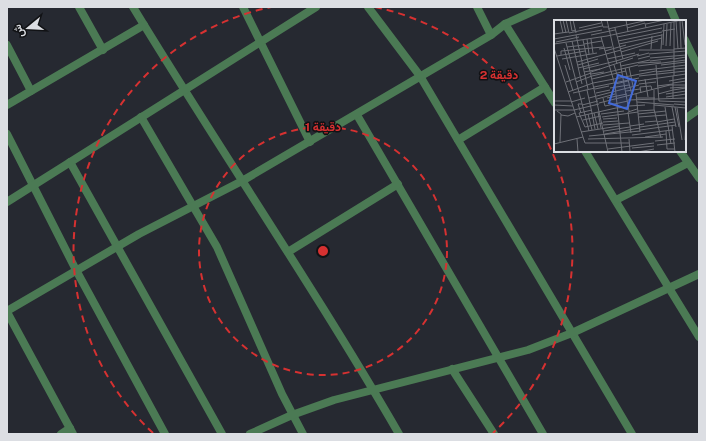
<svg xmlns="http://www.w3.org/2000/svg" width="706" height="441" font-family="'Public Sans',Vazirmatn,sans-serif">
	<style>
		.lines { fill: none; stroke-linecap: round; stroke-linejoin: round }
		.minor { stroke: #4b7a54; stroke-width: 8 }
		.ring { fill: none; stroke: #d63131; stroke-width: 2; stroke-dasharray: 7 5 }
		.inset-road { fill: none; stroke: #6f7178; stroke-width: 1 }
		.view { fill: #436bda; fill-opacity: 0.15; stroke: #436bda; stroke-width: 2 }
		.inset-edge { fill: none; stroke: #dcdee3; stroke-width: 2 }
		.centre { fill: #d63131; stroke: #111215; stroke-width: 2 }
		.ring-label { font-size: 12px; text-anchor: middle; font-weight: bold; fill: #d63131; stroke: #111215; stroke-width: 3; stroke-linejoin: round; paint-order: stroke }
	</style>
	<rect width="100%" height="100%" fill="#262931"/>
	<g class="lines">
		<!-- minor -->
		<g class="minor">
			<polyline points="79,7 103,50"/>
			<path d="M 133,7 C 220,150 315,289 399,434"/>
			<polyline points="243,7 310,142"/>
			<polyline points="368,7 420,76 632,434"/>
			<polyline points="477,7 491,35"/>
			<polyline points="670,7 676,21"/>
			<polyline points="505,24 555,103"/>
			<polyline points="685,40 699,69"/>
			<polyline points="7,45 31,91"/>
			<polyline points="7,105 144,25"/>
			<polyline points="357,115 543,434"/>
			<polyline points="141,117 217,247 282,394 303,434"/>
			<polyline points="685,119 699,109"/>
			<polyline points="7,134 76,270 165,434"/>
			<polyline points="458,140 545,87"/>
			<polyline points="585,151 699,337"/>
			<polyline points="680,151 699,178"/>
			<polyline points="70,162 222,434"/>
			<polyline points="616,200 688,163"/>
			<polyline points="7,202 316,7"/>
			<polyline points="288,252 398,184"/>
			<polyline points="7,311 139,234 242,181 491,35 505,24 543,7"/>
			<polyline points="7,312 73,434"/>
			<polyline points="452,369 494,434"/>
			<polyline points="61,434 70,428"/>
			<polyline points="250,434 292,415 334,400 528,350 572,333 699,274"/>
		</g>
	</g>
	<!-- distance rings -->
	<g class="ring">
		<circle cx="323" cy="251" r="124"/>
		<path d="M153 433A249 249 0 0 1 271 7M375 7A249 249 0 0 1 493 433"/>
	</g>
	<!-- overview -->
	<g transform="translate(554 20)">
		<rect width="132" height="132" fill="#262931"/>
		<path class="inset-road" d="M 6,0 L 9,13M 9,0 L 12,13M 12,0 L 15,13 L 48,6M 16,0 L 18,11 L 22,10M 19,0 L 22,13M 47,0 L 49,7 L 54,7M 53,0 L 63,44M 72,0 L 74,12M 128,0 L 131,25M 122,1 L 124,29M 126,1 L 127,28M 92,4 L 111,0M 25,8 L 47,3M 61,8 L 69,39M 73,8 L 91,3 L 92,8M 54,9 L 94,0M 108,11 L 121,9M 0,14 L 14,12M 22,15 L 34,69M 37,15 L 61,10M 47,17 L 61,65 L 68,132M 63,17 L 108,8M 0,19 L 48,10M 33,19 L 35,34M 37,19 L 39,33M 29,20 L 54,132M 18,21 L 28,64M 64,21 L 108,12M 2,22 L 25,17M 12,23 L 31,95M 0,24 L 53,16 L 128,0M 30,24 L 48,21M 65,24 L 108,15M 109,25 L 110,4M 112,26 L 113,4M 116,26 L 117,3M 13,27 L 30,25M 0,28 L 29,117 L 0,124M 10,28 L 16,50M 45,29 L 58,27M 66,29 L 108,18M 97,29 L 98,16M 107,29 L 108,14M 120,29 L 132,28M 85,30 L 120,30M 51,31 L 72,25M 67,32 L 104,21M 95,34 L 132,31M 7,35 L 7,31 L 49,27M 3,36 L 31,31M 83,36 L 95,33M 96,38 L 132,35M 8,39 L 43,33M 53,39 L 81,33M 84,39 L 96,36M 120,39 L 132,37M 62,41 L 85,34M 96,41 L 120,38M 23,42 L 67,30M 66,42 L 75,91M 84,43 L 107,42M 11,45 L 19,71M 24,45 L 44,39M 60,45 L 64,58M 102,45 L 105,81 L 132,82M 107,45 L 132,42M 67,46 L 96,40M 84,46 L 132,40M 75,47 L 79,66M 24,48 L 45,43M 71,48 L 78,75M 29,49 L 62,41M 120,49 L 132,48M 85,51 L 132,45M 30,52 L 46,49M 37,52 L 79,38M 102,52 L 120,50M 37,54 L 50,52M 38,56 L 84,45M 85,56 L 132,51M 119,56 L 119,79M 120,56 L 120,2M 38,59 L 72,51M 91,59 L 94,77M 84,61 L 132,54M 115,61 L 132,58M 12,62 L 37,53M 22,62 L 38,56M 119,63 L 132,61M 61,64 L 74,61M 85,64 L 102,62M 103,66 L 119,64M 40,67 L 85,58M 56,68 L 75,65M 116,68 L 132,67M 41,69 L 55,66M 33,70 L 38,93M 100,70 L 100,89 L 107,118M 119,70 L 132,68M 72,71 L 86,69M 14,72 L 39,63 L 102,51M 19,73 L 41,68M 42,73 L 56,70M 87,73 L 86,67 L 97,66 L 98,70M 82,74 L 86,112M 104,74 L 119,70M 112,74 L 132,71M 112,77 L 132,74M 35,78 L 85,65M 49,78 L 51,86 L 74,81M 53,78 L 73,74M 83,78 L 101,78M 43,79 L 61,74M 74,80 L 132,78M 0,81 L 17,81M 17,82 L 31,78M 83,82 L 120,85M 45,83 L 116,65 L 132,65M 120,84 L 132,85M 0,85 L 19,86M 28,85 L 44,81M 100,85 L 132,88M 75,86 L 91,85M 111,87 L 117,124M 118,87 L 122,107M 121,87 L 125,107M 62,88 L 75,87M 123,88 L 128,120M 0,90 L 20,90 L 45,84M 3,91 L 7,94 L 6,122M 84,91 L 100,90M 44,92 L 47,108M 25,93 L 31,107 L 49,103M 25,93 L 38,90M 27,93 L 24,84 L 28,84M 38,93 L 41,109M 40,93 L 44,109M 34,94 L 38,110M 47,94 L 70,91M 84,94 L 112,91M 7,95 L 14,96 L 21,93M 31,95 L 35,111M 22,97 L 62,88M 48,97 L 84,92M 85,97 L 112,95M 49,99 L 63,98M 29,100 L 47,96M 49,102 L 64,101M 91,102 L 103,101M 103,102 L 120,99M 49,105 L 75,103M 76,106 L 90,104M 118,106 L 121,132M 86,107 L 121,102M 86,110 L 122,105M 50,111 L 76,107M 112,111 L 113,129 L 121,129M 27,112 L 65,106M 77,113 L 74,92 L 83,89M 51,114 L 86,108M 78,115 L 118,110M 35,116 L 86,111M 29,117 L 31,123 L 75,123M 91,117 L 112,114M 23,119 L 24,132M 34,119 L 109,117M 75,119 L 76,132M 131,120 L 132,95M 101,121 L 121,119M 103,125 L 121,123M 78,128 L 100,126M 54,129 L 100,123M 84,132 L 100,129"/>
		<path class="view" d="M 64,55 L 82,61 L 73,89 L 55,83 Z"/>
		<rect width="132" height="132" class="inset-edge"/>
	</g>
	<circle cx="323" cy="251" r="6" class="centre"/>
	<g class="ring-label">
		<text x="499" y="79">2 دقيقة</text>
		<text x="323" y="131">1 دقيقة</text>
	</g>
	<!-- border -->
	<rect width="706" height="441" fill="none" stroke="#dcdee3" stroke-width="16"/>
	<!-- north arrow -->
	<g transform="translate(28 28) rotate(252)" stroke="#111215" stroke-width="3" paint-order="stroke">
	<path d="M0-3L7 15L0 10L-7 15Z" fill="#dcdee3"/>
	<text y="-6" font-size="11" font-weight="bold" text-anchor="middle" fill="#dcdee3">ش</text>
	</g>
</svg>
